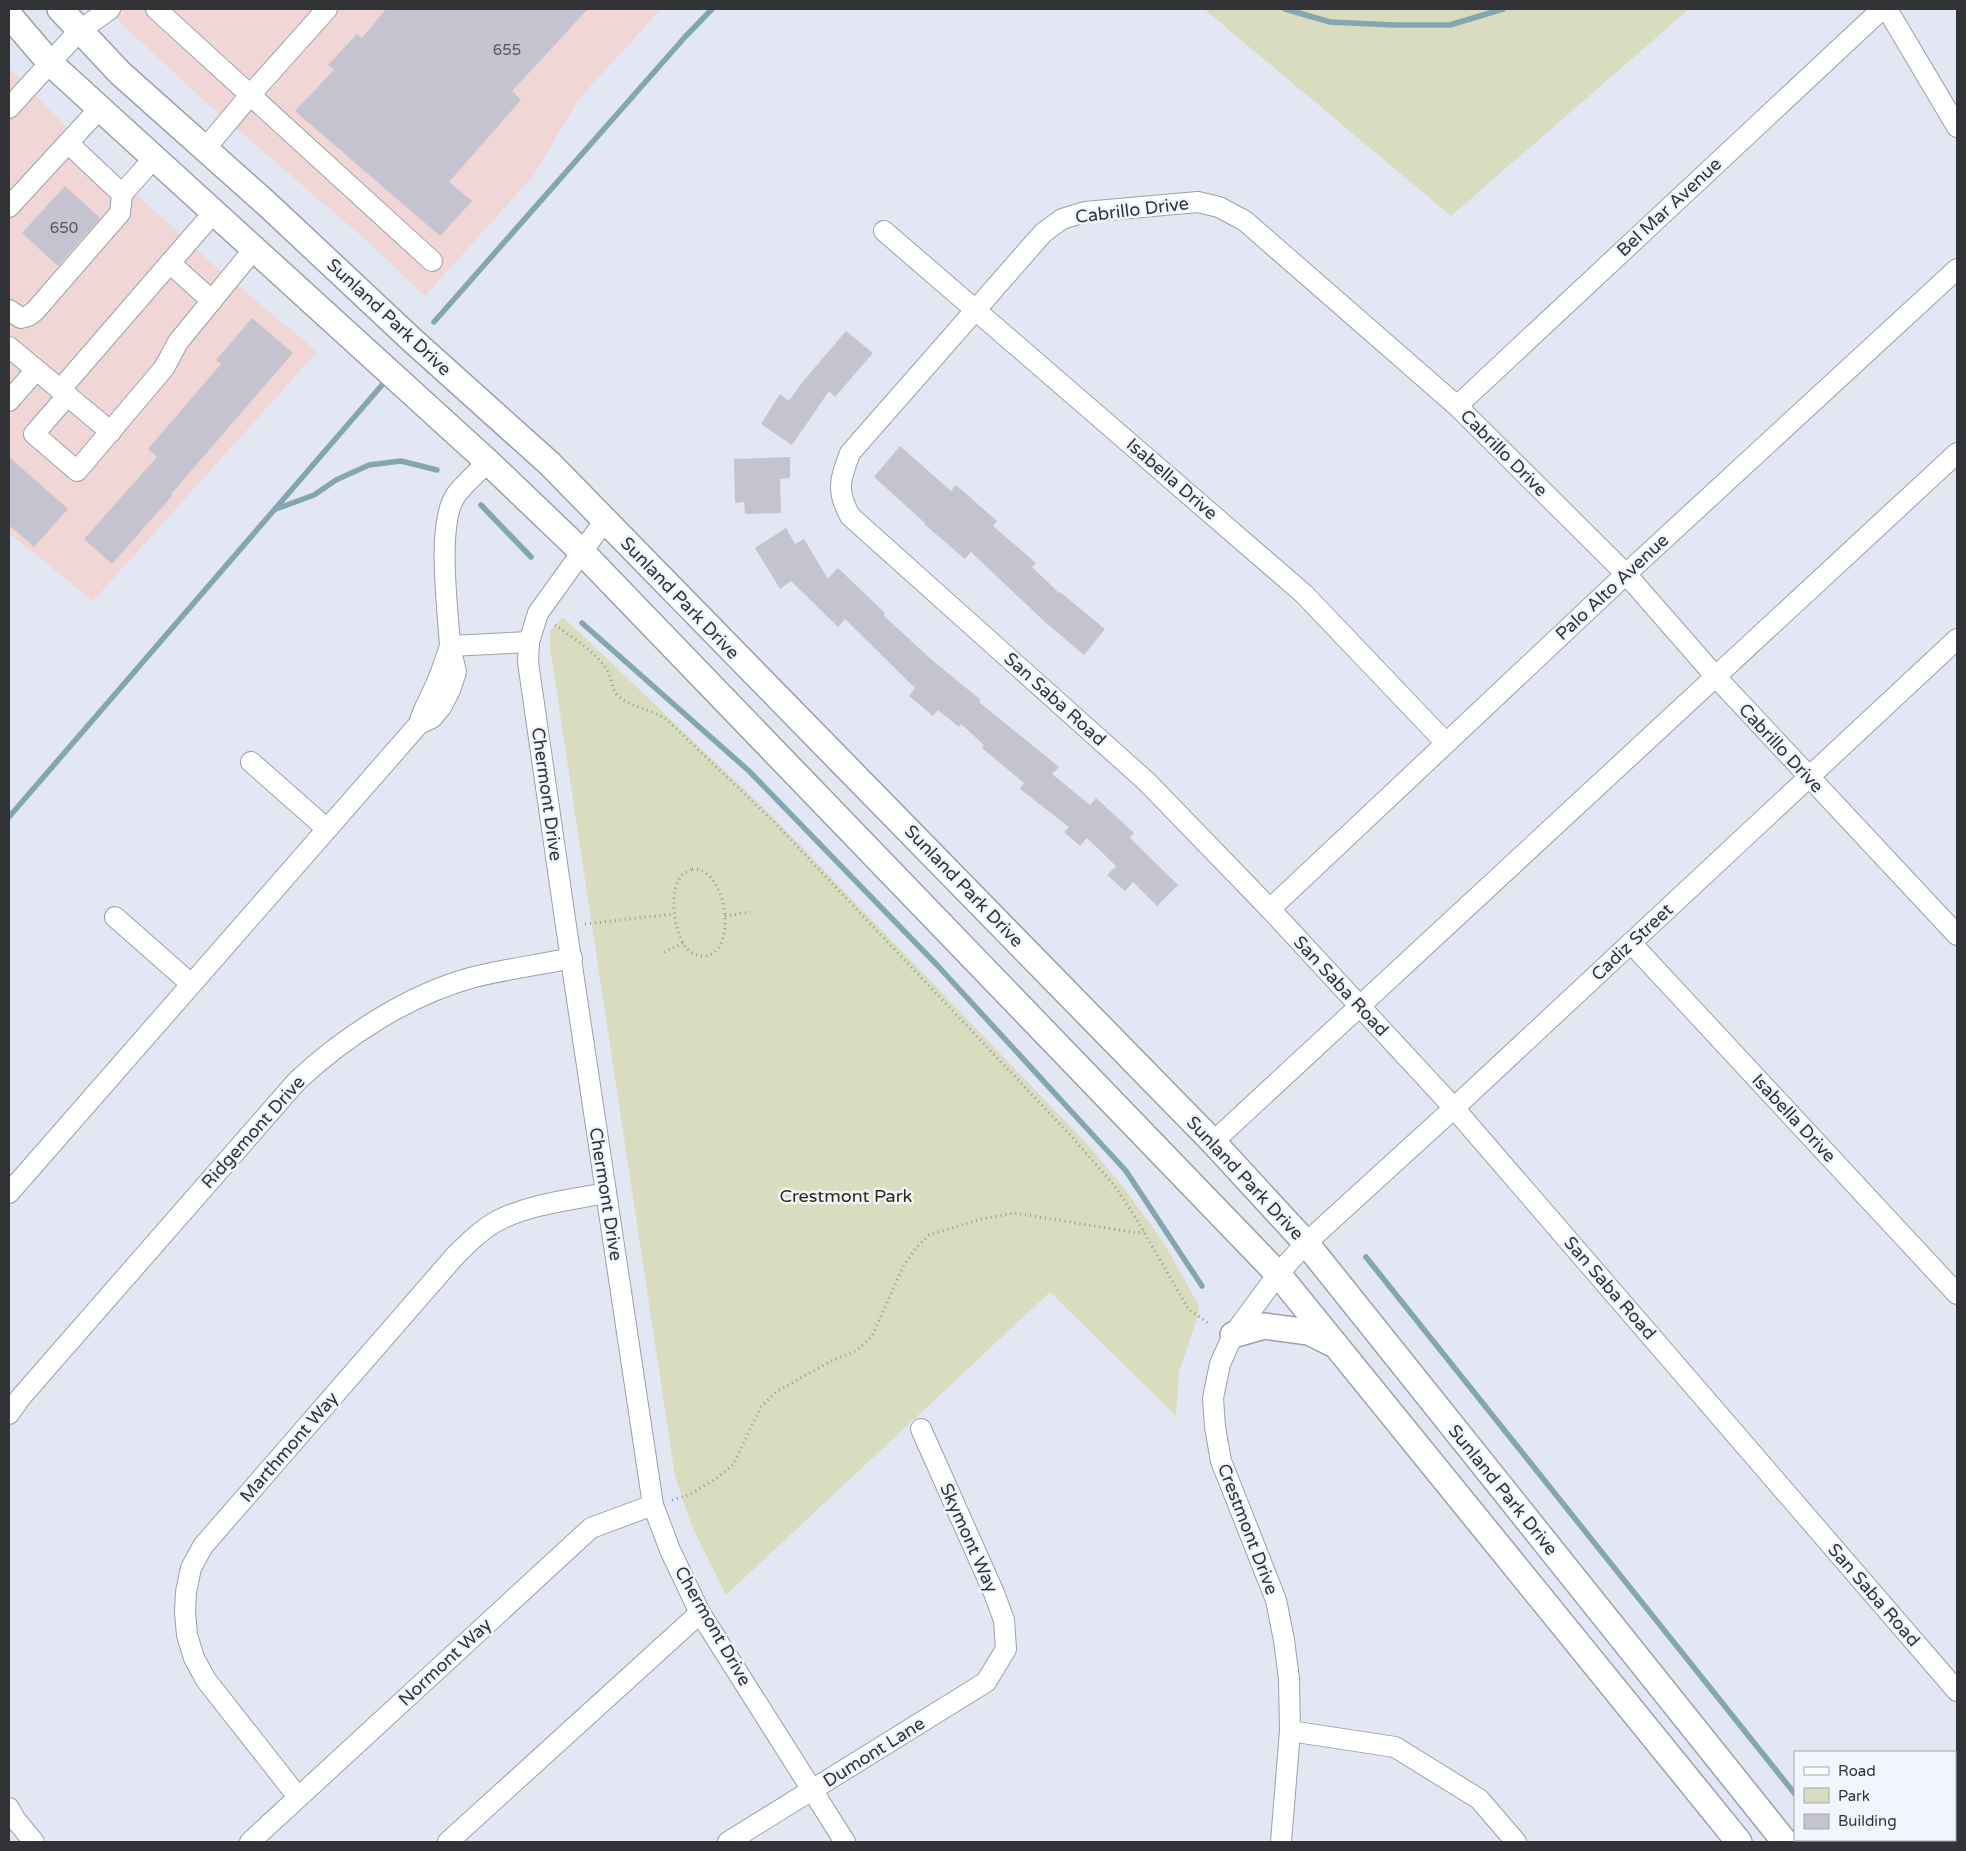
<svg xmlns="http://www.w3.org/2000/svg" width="1966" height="1851" font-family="'Varela Round',sans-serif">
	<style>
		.commercial { fill: #f1d6d6 }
		.green { fill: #d9dcbe }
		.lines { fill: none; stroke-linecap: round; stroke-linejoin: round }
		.stream { stroke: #83a6b0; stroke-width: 5.5 }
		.building { fill: #c5c3cf }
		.minor-casing { stroke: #9ca0ab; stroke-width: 22 }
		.major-casing { stroke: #9ca0ab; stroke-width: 28 }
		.path { stroke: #9599a1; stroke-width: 3; stroke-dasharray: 1 4; stroke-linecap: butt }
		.minor { stroke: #fff; stroke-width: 20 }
		.major { stroke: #fff; stroke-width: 25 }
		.labels { text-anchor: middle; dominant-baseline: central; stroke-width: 5; stroke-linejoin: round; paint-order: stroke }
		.number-label { font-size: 15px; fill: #56575d }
		.street-label { font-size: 18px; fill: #313337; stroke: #f0f5fe }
		.park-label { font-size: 18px; fill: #2b2d07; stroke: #f0f5fe }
	</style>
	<rect width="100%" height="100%" fill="#e2e7f3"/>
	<!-- commercial -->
	<g class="commercial">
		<polygon points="109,9 661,9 578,100 534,175 425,296 366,240 209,105 127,29"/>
		<polygon points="9,68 102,163 217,268 317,352 93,601 9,533"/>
	</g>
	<!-- green -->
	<g class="green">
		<polygon points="1204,9 1689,9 1451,216"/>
		<polygon points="563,617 771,815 1087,1144 1123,1187 1164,1243 1198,1304 1199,1312 1179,1372 1176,1416 1050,1292 726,1595 691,1524 675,1476 550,647 550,631"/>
	</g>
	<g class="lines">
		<!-- stream -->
		<g class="stream">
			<polyline points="1285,9 1330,22 1394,25 1450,25 1503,9"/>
			<polyline points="434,322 685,37 712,9"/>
			<polyline points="481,505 531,557"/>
			<polyline points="276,509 314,495 336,480 369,465 401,461 437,470"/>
			<polyline points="582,623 749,771 937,965 1126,1171 1202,1286"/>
			<polyline points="9,817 382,385"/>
			<polyline points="1366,1257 1795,1794"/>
			<polyline points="1831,1840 1833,1842"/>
		</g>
	</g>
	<!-- building -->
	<g class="building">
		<polygon points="386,9 588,9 512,91 521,100 449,182 472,201 440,236 295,111 334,70 328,65 357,34 362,38"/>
		<polygon points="65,186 100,218 58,266 22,233"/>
		<polygon points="252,318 293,353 171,494 172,496 112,564 84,539 157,457 148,449 221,364 216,360"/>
		<polygon points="846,331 873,353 835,397 829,391 792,445 761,424 780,394 789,401 800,385"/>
		<polygon points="900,446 951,491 956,485 997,521 993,526 1036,563 1032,567 1059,593 1060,592 1105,629 1084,655 1044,621 971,552 965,559 924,524 925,523 874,477"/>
		<polygon points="9,457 68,509 34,547 9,525"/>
		<polygon points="790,457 790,478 780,479 781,513 745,514 744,502 735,503 734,459"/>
		<polygon points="786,528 795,544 804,539 828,579 838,568 885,613 883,615 933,661 981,700 979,702 1059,767 1052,774 1090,805 1096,798 1134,833 1130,838 1178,885 1157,906 1133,882 1125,891 1107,875 1116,866 1087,838 1080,846 1064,832 1069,827 1020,789 1024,783 982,748 984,745 961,724 959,727 938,710 933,716 909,696 915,688 845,619 838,627 791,581 780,589 755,548"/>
	</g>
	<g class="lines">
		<!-- minor casing -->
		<g class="minor-casing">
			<g id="minor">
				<polyline points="156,9 432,261"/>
				<polyline points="1887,9 1957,127"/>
				<polyline points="9,108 79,31 110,9"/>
				<polyline points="68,143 122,194 154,158"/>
				<polyline points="205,149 251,94 327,9"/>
				<polyline points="9,207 100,108"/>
				<polyline points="884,231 1304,594 1445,742"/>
				<polyline points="170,263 212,301"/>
				<polyline points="9,310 21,318 28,316 35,311 120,213 122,194"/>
				<polyline points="9,347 111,432"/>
				<polyline points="60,390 214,212"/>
				<polyline points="67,396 34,434 77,471 164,368 178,342 254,249"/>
				<polyline points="9,401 36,370"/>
				<polyline points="1457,406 1882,9"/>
				<path d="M 488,462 C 478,472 465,483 456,495 C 436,523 448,610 450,646 L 529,642"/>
				<polyline points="605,520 538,613 529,642 528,662 566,926 653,1505 670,1550 700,1613 845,1842"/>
				<path d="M 450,646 L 456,672 L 450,690 L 441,707 L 432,718 L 419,724 C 422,712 428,702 433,691 C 440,677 445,661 450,646 Z"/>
				<polyline points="251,762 327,829"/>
				<polyline points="1270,909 1626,574 1957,269"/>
				<polyline points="115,917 191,984"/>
				<path d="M 1957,935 L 1716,677 L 1626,574 L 1457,406 L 1245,221 L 1219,207 L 1198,202 L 1085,212 L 1062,219 L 1043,233 L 850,453 C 840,480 836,490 850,516 L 1147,782 L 1270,909 L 1454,1108 L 1957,1691"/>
				<polyline points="1631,943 1957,1294"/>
				<polyline points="1213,1142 1957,453"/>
				<polyline points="9,1193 419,724"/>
				<path d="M 9,1414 L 21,1397 L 297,1081 C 345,1036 410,994 474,977 C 506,969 539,965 572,958"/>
				<polyline points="1290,1731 1395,1747 1479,1799 1516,1842"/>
				<polyline points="1955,1776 1957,1775"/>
				<path d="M 298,1797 L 206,1680 L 194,1658 L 187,1635 L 185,1612 L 186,1592 L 191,1568 L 203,1546 L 455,1256 C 468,1243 481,1230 497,1221 C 530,1204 570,1200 606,1193"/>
				<polyline points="9,1808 15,1819 34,1842"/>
				<polyline points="250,1842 591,1528 653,1505"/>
				<polyline points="448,1842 700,1613"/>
				<polyline points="728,1842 986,1682 1006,1649 1004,1620 994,1593 921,1429"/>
				<polyline points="1281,1842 1290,1731 1289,1679 1284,1640 1276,1600 1221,1461 1215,1427 1213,1398 1220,1364 1233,1335 1278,1274 1306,1243 1454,1108 1957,639"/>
			</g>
		</g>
		<!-- major casing -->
		<g class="major-casing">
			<g id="major">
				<polyline points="60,9 120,73 267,204 412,340 550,464 1213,1142 1306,1243 1785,1842"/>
				<polyline points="9,15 50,63 488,462 581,551 1278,1274 1739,1842"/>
				<polyline points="1233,1335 1264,1326 1309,1332 1331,1343"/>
			</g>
		</g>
		<!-- path -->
		<g class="path">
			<path d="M 555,625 C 573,638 595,651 607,670 C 612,677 611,688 617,695 C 629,707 651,709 666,719 L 775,823 L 1071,1136 L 1113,1184 L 1134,1215 L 1189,1310 L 1210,1324"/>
			<path d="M 692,869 C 728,867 739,956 703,956 C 695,956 689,952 684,945 C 674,929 668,891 682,875 C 684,873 689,871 692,869 Z"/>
			<polyline points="725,916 750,912"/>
			<polyline points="585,924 674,914"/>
			<polyline points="664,952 683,943"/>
			<polyline points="672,1500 689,1495 717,1478 733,1465 761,1407 776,1392 831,1361 856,1351 872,1336 904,1265 916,1248 929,1235 981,1219 1015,1213 1137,1233 1144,1231"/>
		</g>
		<!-- minor -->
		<use href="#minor" class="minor"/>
		<!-- major -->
		<use href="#major" class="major"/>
	</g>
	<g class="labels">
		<!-- number labels -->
		<g class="number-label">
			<text x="507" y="50">655</text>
			<text x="64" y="228">650</text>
		</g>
		<!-- street labels -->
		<g class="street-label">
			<text transform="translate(1669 207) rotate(-43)">Bel Mar Avenue</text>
			<text transform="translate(1132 210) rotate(-7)">Cabrillo Drive</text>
			<text transform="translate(389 317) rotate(43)">Sunland Park Drive</text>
			<text transform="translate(1504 453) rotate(45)">Cabrillo Drive</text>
			<text transform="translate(1172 479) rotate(41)">Isabella Drive</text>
			<text transform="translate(1612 587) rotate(-43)">Palo Alto Avenue</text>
			<text transform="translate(680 598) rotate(46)">Sunland Park Drive</text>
			<text transform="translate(1055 699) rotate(42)">San Saba Road</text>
			<text transform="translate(1781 748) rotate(47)">Cabrillo Drive</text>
			<text transform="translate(547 794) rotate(82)">Chermont Drive</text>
			<text transform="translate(964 886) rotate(46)">Sunland Park Drive</text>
			<text transform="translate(1632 942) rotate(-43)">Cadiz Street</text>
			<text transform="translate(1341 986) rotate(47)">San Saba Road</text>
			<text transform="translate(1794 1118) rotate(47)">Isabella Drive</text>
			<text transform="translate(253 1132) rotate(-48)">Ridgemont Drive</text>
			<text transform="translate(1245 1178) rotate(47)">Sunland Park Drive</text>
			<text transform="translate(606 1194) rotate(81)">Chermont Drive</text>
			<text transform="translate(1610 1288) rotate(49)">San Saba Road</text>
			<text transform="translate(289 1447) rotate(-49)">Marthmont Way</text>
			<text transform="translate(1503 1490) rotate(51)">Sunland Park Drive</text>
			<text transform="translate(1248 1529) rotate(69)">Crestmont Drive</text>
			<text transform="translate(969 1538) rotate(66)">Skymont Way</text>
			<text transform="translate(1874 1595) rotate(49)">San Saba Road</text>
			<text transform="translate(713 1626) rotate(60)">Chermont Drive</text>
			<text transform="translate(445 1662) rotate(-43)">Normont Way</text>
			<text transform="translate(874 1752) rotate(-32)">Dumont Lane</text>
		</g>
		<!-- park labels -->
		<g class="park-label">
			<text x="846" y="1196">Crestmont Park</text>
		</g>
	</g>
	<!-- border -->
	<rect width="1966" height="1851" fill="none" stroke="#313337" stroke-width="20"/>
	<!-- legend -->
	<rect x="1794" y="1751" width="162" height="90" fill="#f0f5fe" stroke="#a4a7ae"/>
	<rect x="1804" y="1767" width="25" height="8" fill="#ffffff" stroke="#a4a7ae"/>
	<text x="1838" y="1776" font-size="15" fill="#313337">Road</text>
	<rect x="1804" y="1788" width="25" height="15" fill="#d9dcbe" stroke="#a4a7ae"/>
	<text x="1838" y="1801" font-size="15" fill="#313337">Park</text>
	<rect x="1804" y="1814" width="25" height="15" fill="#c5c3cf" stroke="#a4a7ae"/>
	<text x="1838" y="1826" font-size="15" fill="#313337">Building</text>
</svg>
